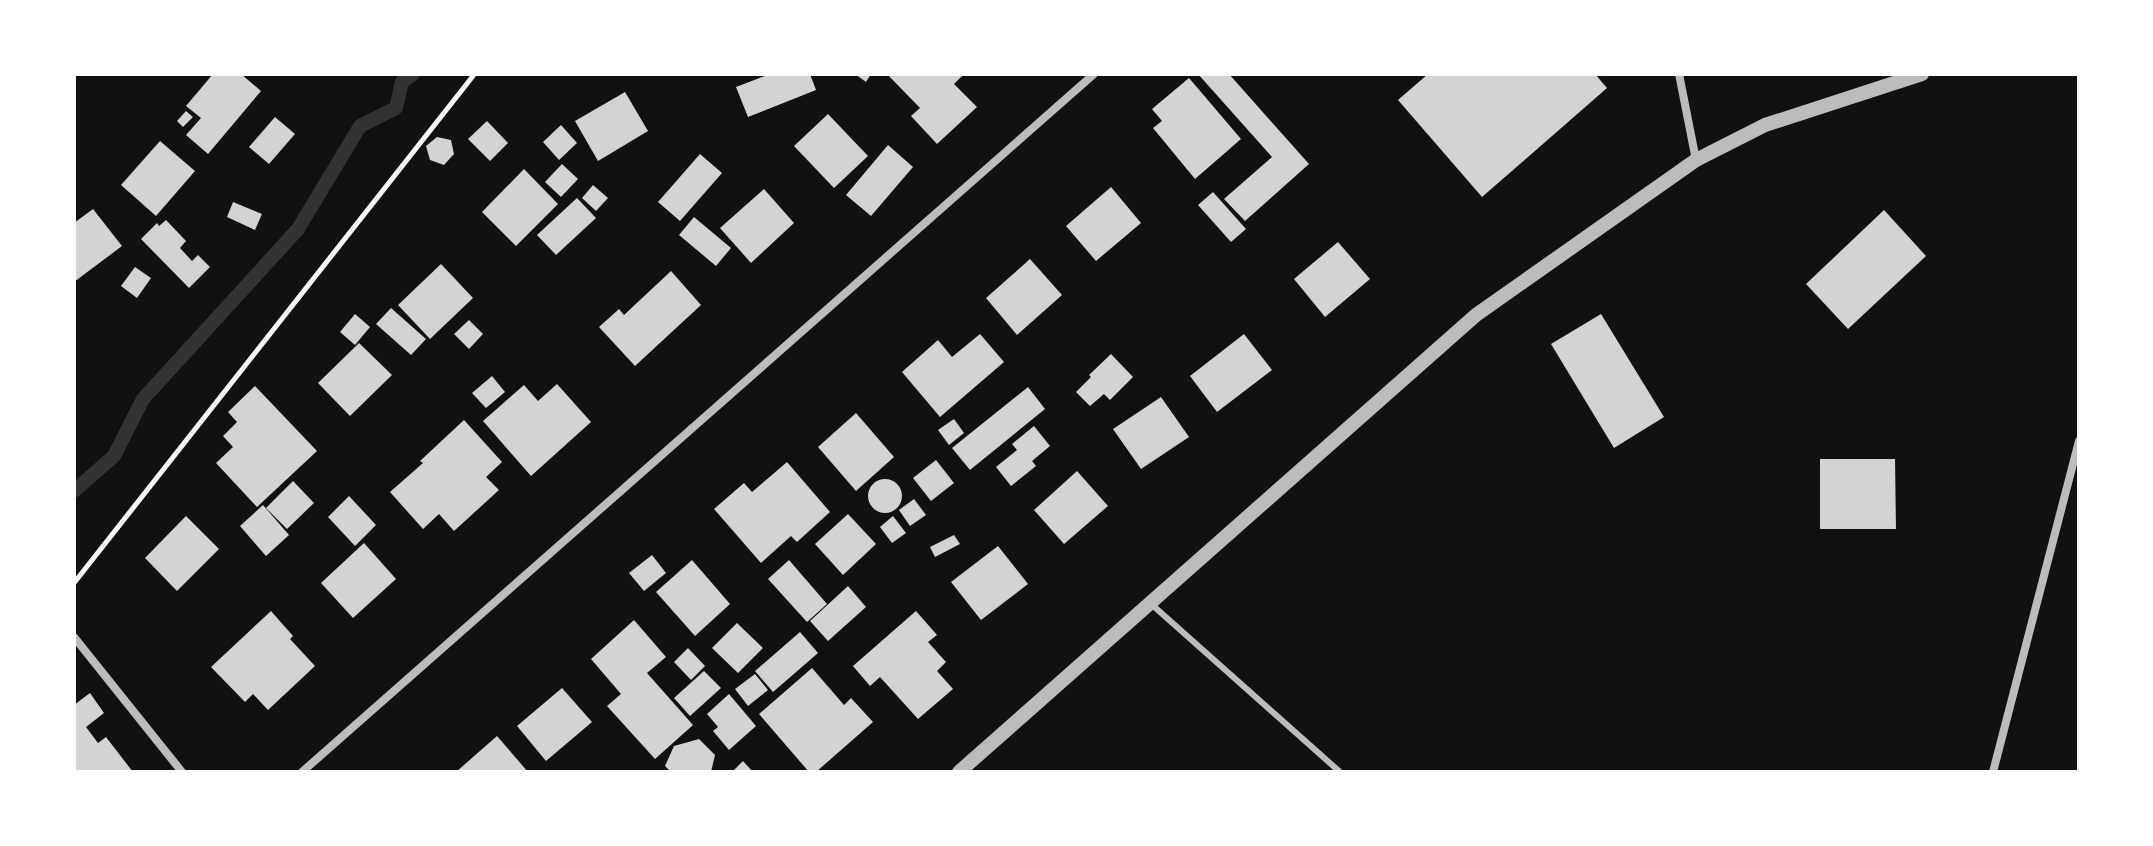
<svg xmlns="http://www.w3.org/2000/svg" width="2153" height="846" font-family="Barlow,sans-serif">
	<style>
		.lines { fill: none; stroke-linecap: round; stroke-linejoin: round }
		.stream { stroke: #333; stroke-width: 14 }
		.building { fill: #d3d3d3 }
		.path { stroke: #f5f5f5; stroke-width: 5 }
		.service { stroke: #bcbcbc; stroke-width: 6 }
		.minor { stroke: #bcbcbc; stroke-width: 8 }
		.tertiary { stroke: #bcbcbc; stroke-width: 14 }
	</style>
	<rect width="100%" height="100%" fill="#111"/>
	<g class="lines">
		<!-- stream -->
		<polyline class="stream" points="74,491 114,456 143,399 298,229 360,126 396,108 402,82 413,74"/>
	</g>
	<!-- building -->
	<g class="building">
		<polygon points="213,74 241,74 261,91 208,154 186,135 201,118 186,106"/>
		<polygon points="770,74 810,74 816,90 748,117 736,87"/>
		<polygon points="855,74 871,74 866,82"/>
		<polygon points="887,74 964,74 954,84 977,107 937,144 911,116 920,108"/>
		<polygon points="1198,74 1229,74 1309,164 1245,221 1224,199 1272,157"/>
		<polygon points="1428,74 1595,74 1607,88 1482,197 1398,100"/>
		<polygon points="1189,78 1241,139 1195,179 1153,128 1162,121 1152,109"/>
		<polygon points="625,92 648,131 598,161 575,121"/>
		<polygon points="186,111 193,117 183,127 177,121"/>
		<polygon points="828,114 868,156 834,188 794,146"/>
		<polygon points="275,117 295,134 269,164 249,147"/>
		<polygon points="487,121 508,143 490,161 468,139"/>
		<polygon points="561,125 577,143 559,160 543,142"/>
		<polygon points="437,137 451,140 454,154 444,165 430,160 426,146"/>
		<polygon points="160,141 195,171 156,216 121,185"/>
		<polygon points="888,145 913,167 871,216 846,195"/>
		<polygon points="700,154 722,173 680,221 658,202"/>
		<polygon points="562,164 578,179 561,197 545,182"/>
		<polygon points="524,169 558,204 516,246 482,212"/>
		<polygon points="593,185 608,198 596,211 582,198"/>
		<polygon points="1111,187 1141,223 1096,261 1066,226"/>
		<polygon points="764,189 794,223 751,263 720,228"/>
		<polygon points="1213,192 1246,229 1231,242 1198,205"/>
		<polygon points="577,198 596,218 556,255 537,235"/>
		<polygon points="233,202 262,214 255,230 227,217"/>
		<polygon points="93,209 122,246 74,282 74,223"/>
		<polygon points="1884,210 1926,256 1848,329 1806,284"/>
		<polygon points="694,217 731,248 716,266 679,235"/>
		<polygon points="166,220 186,241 180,248 192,261 198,255 210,267 189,288 141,239 157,223 159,226"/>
		<polygon points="1338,242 1370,279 1325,317 1294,279"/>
		<polygon points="1030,259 1062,295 1017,335 986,298"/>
		<polygon points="441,264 473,298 430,339 398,305"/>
		<polygon points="135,267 151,278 137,298 121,286"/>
		<polygon points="671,271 701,305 635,366 599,327 619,309 624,315"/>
		<polygon points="391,308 426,339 411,355 376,324"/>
		<polygon points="355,314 370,327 355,345 340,332"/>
		<polygon points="1601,314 1664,417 1614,448 1551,344"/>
		<polygon points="469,320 483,334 469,349 454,334"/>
		<polygon points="980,334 1004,362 940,417 902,372 938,340 952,357"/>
		<polygon points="1244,334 1272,370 1217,412 1190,376"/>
		<polygon points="359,343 392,375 350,416 318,383"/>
		<polygon points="1111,354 1133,377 1110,400 1104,394 1090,406 1076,392 1091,377 1089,375"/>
		<polygon points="492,376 505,392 486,408 472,393"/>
		<polygon points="557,384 591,422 531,476 483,421 524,385 538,401"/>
		<polygon points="255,386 317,451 257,507 216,463 233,447 223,436 237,422 228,412"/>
		<polygon points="1028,387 1045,409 970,470 952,448"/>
		<polygon points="1161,397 1189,437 1141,469 1113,429"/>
		<polygon points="856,413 894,457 856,491 818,447"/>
		<polygon points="954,419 964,433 949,445 938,430"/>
		<polygon points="464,420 502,462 486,477 499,490 454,531 439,514 423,529 390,492 423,463 420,461"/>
		<polygon points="1034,426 1050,446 1032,461 1036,466 1011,486 996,467 1017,450 1012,444"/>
		<polygon points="1820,459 1895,459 1896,529 1820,529"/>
		<polygon points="936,460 954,483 931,501 913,478"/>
		<polygon points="787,462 830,512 797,542 791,536 761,563 714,509 744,483 752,492"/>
		<polygon points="1077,471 1108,506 1064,544 1034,510"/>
		<circle cx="885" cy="496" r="17"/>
		<polygon points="293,481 314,503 287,529 266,508"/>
		<polygon points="349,496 376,525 355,546 328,517"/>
		<polygon points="914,499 926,515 910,526 899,510"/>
		<polygon points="263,505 289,535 266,556 240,526"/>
		<polygon points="848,514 876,544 843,575 815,544"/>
		<polygon points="186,516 219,549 177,591 145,558"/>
		<polygon points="893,516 906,533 892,543 880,527"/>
		<polygon points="954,535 960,544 935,557 930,547"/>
		<polygon points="364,543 396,579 353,618 321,583"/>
		<polygon points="998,546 1028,584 981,620 951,582"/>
		<polygon points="652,555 666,573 644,591 629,573"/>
		<polygon points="692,560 730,604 695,636 656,592"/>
		<polygon points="789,560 827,604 807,622 768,579"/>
		<polygon points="848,586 866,607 828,641 810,621"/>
		<polygon points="271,611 293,636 290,639 315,666 268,710 253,694 245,702 211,667"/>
		<polygon points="916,611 937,635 928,642 946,662 937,671 953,689 918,719 880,677 870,686 853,666"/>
		<polygon points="634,620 666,657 647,673 693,725 655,759 607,706 621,694 591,659"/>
		<polygon points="737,623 763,648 738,673 712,648"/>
		<polygon points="800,632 818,653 773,692 755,671"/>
		<polygon points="688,648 705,666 691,680 674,662"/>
		<polygon points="812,668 844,705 851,698 873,722 816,772 809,772 759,714"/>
		<polygon points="704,671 721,688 690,716 674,698"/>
		<polygon points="755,674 768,690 748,706 735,689"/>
		<polygon points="562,688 592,722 546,761 517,726"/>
		<polygon points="90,693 104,713 86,727 98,743 106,737 133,772 74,772 74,705"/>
		<polygon points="729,694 756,726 729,750 713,731 718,727 707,714"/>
		<polygon points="497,736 528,772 456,772"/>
		<polygon points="699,739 715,755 711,772 671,772 665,766 674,746"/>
		<polygon points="743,761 753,772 732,772"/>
	</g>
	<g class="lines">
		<!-- path -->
		<polyline class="path" points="74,583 473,76"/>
		<!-- service -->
		<polyline class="service" points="1150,603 1340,772"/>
		<!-- minor -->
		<g class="minor">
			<polyline points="1679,74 1696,160"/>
			<polyline points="74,637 182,772"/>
			<polyline points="302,772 1094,74"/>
			<polyline points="1993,772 2079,441"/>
		</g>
		<!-- tertiary -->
		<polyline class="tertiary" points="959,772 1476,315 1696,160 1765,125 1922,74"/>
	</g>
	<!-- border -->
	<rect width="2153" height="846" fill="none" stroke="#ffffff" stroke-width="152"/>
</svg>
